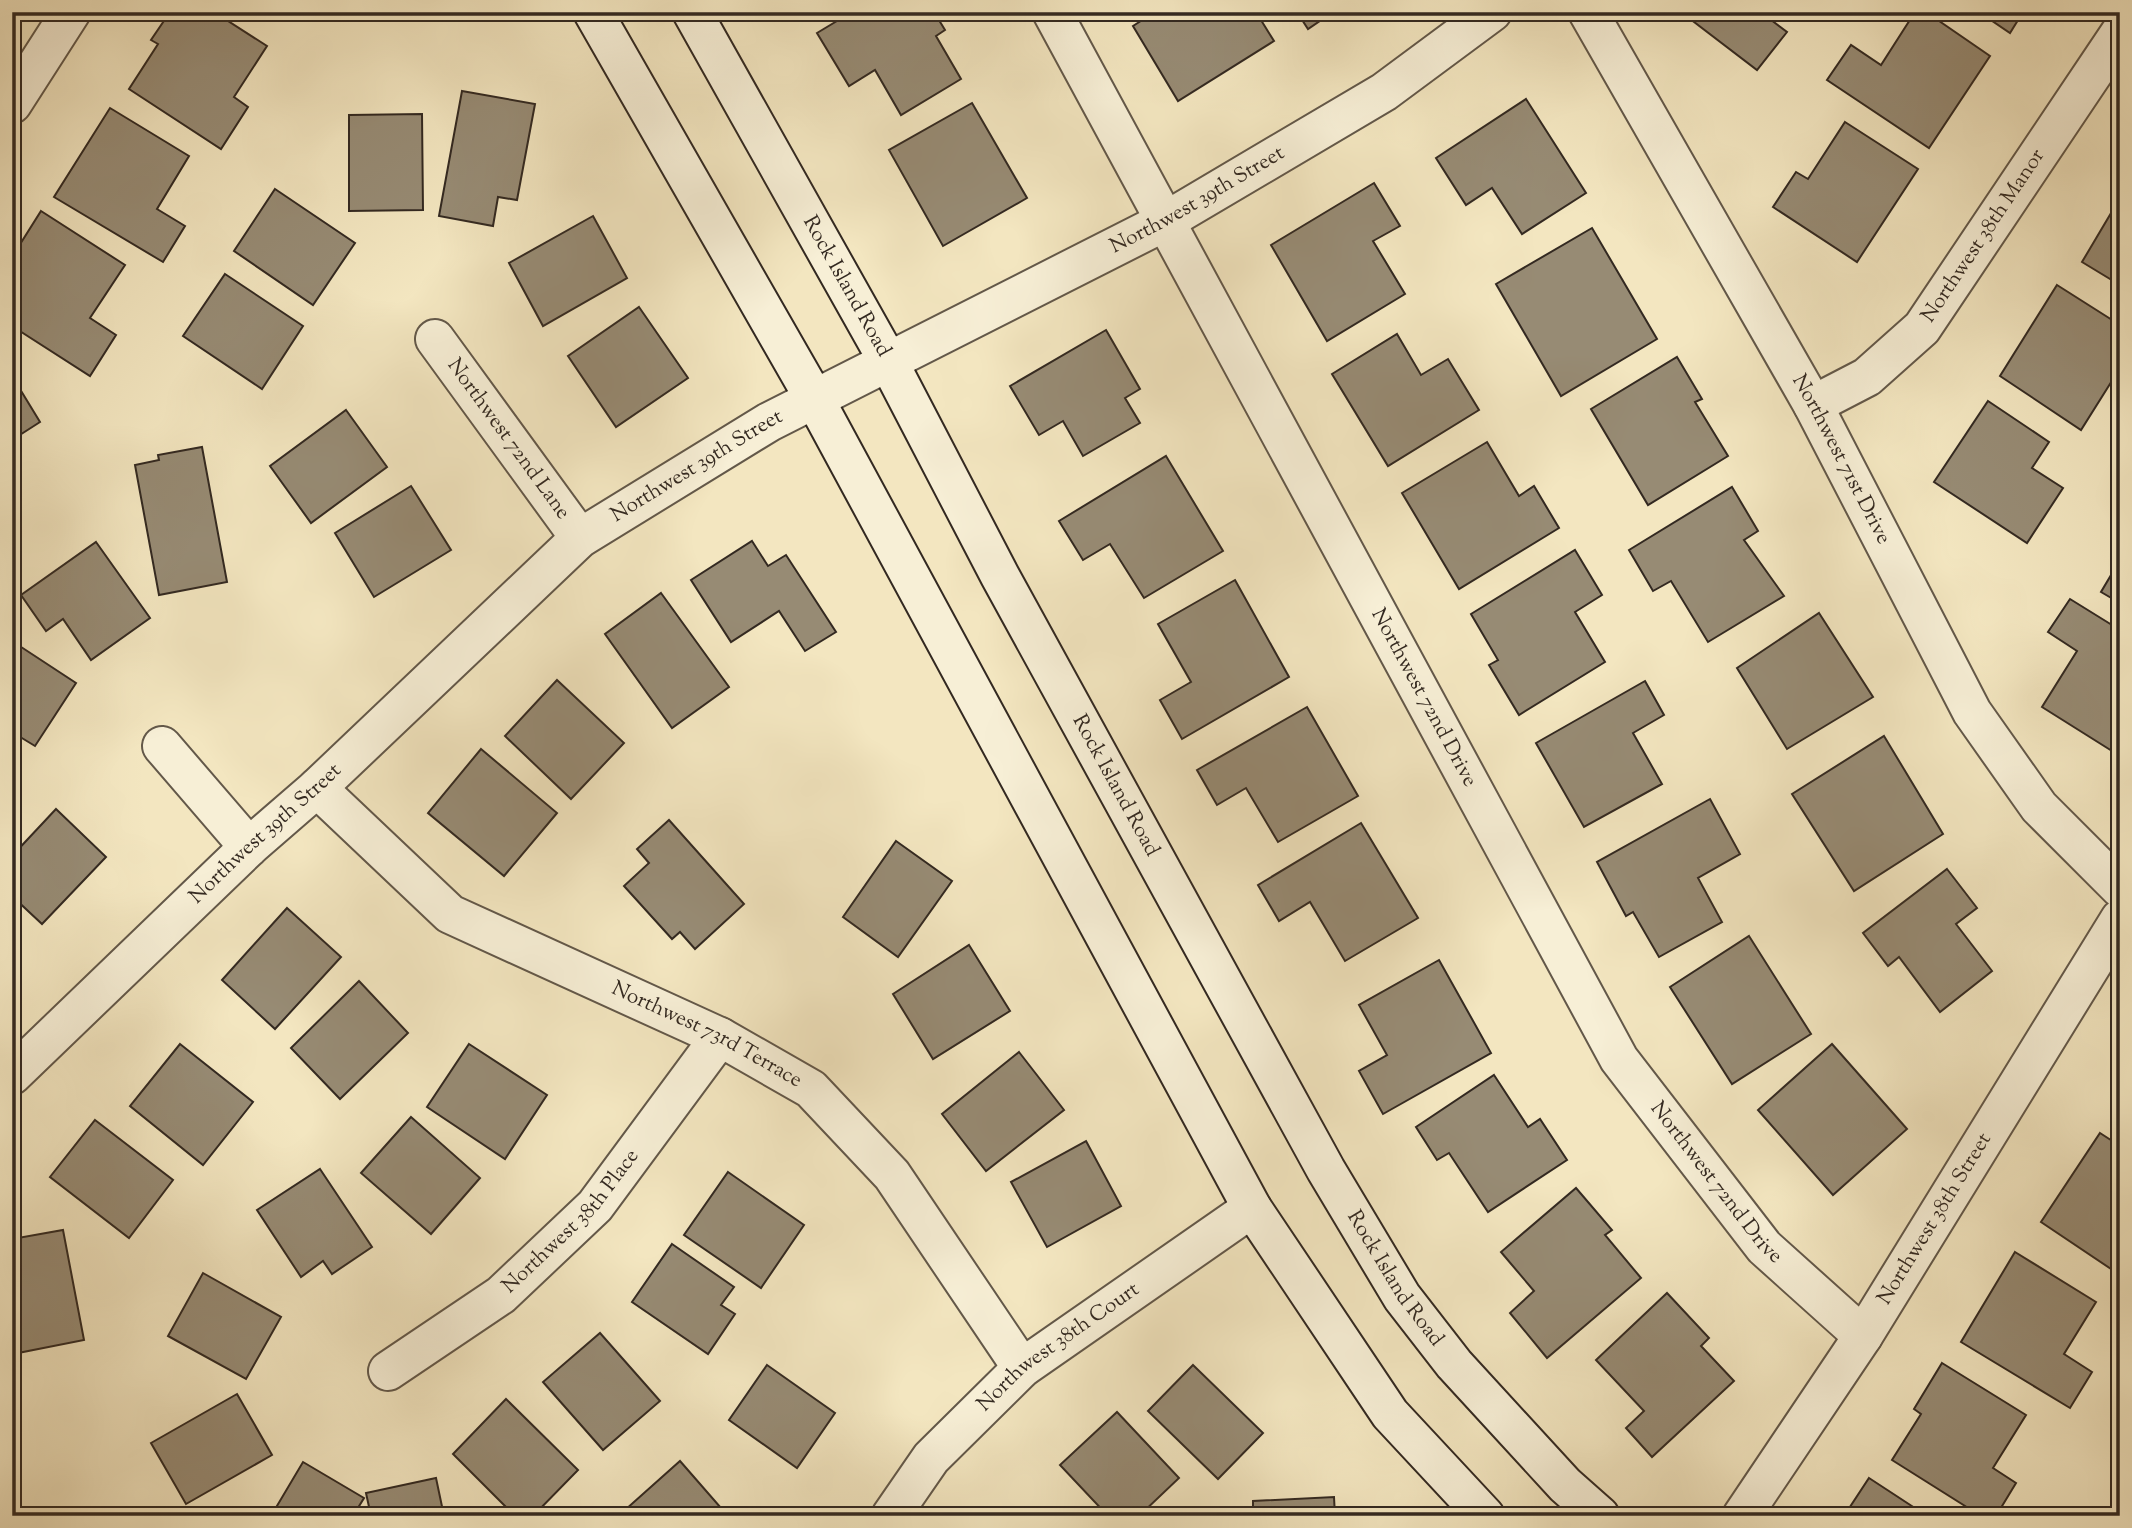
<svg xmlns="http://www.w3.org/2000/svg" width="2132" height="1528" font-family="'Sorts Mill Goudy',serif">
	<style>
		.building { fill: #978b74; stroke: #332921; stroke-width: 2 }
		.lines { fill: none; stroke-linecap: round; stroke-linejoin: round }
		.minor-casing { stroke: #635849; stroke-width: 42 }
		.secondary-casing { stroke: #332921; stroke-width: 42 }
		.minor { stroke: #f7efd6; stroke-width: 38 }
		.secondary { stroke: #f7efd6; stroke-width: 38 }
		.labels { text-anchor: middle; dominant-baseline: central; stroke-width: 7; stroke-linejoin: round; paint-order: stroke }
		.street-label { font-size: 21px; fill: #332921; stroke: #f7efd6 }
	</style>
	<rect width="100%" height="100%" fill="#f3e6c0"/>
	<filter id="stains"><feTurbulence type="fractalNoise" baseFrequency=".00286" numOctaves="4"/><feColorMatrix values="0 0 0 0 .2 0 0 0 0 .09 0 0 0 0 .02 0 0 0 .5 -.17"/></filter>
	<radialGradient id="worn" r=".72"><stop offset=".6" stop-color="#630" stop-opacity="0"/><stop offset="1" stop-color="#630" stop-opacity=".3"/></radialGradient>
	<!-- building -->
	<g class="building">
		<polygon points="170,12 214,12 267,46 234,97 248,107 221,149 129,89 158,44 151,40"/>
		<polygon points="852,12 934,12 945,30 936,36 961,79 901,115 875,70 849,86 817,33"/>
		<polygon points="1155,12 1256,12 1274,41 1178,101 1133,26"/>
		<polygon points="1297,12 1333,12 1308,29"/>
		<polygon points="1681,12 1769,12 1766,16 1787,32 1757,70"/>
		<polygon points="1915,12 1926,12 1990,56 1929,148 1827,80 1851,45 1881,65"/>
		<polygon points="1979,12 2023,12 2010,33"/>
		<polygon points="462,91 535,104 517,200 498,197 493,226 439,216"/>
		<polygon points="1526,99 1586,193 1522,234 1492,188 1466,205 1436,158"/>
		<polygon points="972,103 1027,198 943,246 889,150"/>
		<polygon points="110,108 189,156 157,209 185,226 163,262 54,197"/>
		<polygon points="422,114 423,210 349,211 349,115"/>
		<polygon points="1845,122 1918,169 1857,262 1773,207 1796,172 1808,179"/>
		<polygon points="1374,183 1400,226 1373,241 1405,294 1327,341 1271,245"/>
		<polygon points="275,189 355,243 313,305 234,251"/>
		<polygon points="2120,198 2120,285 2082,262"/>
		<polygon points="41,211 125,265 90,318 116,335 90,376 12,326 12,272 16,265 12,263 12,257"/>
		<polygon points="593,216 627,278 543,326 509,263"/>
		<polygon points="1592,228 1657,339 1561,396 1496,284"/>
		<polygon points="225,274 303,326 262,389 183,336"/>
		<polygon points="2057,285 2120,325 2120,378 2115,376 2081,430 2000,376"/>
		<polygon points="639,307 688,378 616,427 568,356"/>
		<polygon points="1106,330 1140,389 1125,398 1140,423 1083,456 1063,421 1039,435 1010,386"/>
		<polygon points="1397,334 1421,375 1448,359 1479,410 1388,466 1332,374"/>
		<polygon points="1677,357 1702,399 1695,402 1728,456 1648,505 1591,409"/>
		<polygon points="12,376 40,422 12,440"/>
		<polygon points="1988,401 2049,442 2032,468 2063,488 2027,543 1934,482"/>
		<polygon points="346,410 387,467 311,523 270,466"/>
		<polygon points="1487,442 1519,496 1534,486 1559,528 1459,589 1402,493"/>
		<polygon points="202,447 227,582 159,595 135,465 159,460 158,455"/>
		<polygon points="1166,456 1223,551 1144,598 1110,544 1083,560 1059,521"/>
		<polygon points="411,486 451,550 374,597 335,533"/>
		<polygon points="1732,487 1758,531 1744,540 1784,596 1708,642 1671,581 1653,591 1629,550"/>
		<polygon points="752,541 768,566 786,555 836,632 805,651 779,611 731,642 691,580"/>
		<polygon points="96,542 150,618 91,660 63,619 46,631 21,595"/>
		<polygon points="1575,550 1602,595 1575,612 1605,662 1519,715 1489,665 1498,660 1471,614"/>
		<polygon points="2120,560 2120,603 2101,592"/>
		<polygon points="1235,580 1289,677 1182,739 1160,700 1191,682 1158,624"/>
		<polygon points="661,593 729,687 672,728 605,634"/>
		<polygon points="2070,599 2120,630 2120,756 2042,707 2077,651 2048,632"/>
		<polygon points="1819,613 1873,697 1787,749 1737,668"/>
		<polygon points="12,641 76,683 35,746 12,732"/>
		<polygon points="557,680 624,743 571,799 505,736"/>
		<polygon points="1645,681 1664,715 1633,733 1662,784 1584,827 1536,743"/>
		<polygon points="1307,707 1358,796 1278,842 1246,788 1217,805 1197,770"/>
		<polygon points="1884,736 1943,834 1854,891 1792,794"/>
		<polygon points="481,749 557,813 504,876 428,813"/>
		<polygon points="1710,799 1740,854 1698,878 1722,922 1659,957 1633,912 1626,916 1597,862"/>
		<polygon points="56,809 106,857 42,924 12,896 12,856"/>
		<polygon points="669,820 744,904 695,949 680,932 672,939 624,886 649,863 637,849"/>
		<polygon points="1361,823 1418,918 1345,961 1310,902 1279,921 1258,885"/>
		<polygon points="896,841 952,881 898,957 843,917"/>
		<polygon points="1947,869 1977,908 1956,924 1992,971 1940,1012 1899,957 1888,966 1863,933"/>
		<polygon points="287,908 341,957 275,1029 222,980"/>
		<polygon points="1749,936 1811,1034 1732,1084 1670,987"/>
		<polygon points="969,945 1010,1011 933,1059 893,994"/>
		<polygon points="1439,960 1491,1053 1383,1114 1359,1071 1387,1055 1359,1005"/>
		<polygon points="359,981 408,1033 340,1099 291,1048"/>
		<polygon points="180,1044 253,1102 203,1165 130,1106"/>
		<polygon points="469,1044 547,1095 505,1159 427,1107"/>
		<polygon points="1832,1044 1907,1129 1833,1195 1758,1110"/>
		<polygon points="1019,1052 1064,1110 986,1171 942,1114"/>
		<polygon points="1494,1075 1528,1127 1540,1119 1567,1160 1488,1212 1449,1153 1437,1160 1416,1127"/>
		<polygon points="411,1117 480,1178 431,1234 361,1173"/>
		<polygon points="95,1120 173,1180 129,1238 50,1177"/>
		<polygon points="2100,1133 2120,1146 2120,1275 2041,1222"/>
		<polygon points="1086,1141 1121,1206 1047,1247 1011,1182"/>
		<polygon points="320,1169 372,1247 332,1274 323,1261 301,1277 257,1210"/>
		<polygon points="728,1172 804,1225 761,1288 684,1235"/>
		<polygon points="1576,1188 1612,1230 1605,1235 1641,1278 1547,1358 1510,1313 1534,1291 1501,1252"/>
		<polygon points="63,1230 84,1340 18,1353 12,1322 12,1239"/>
		<polygon points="672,1244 734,1287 721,1305 735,1314 708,1354 632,1302"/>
		<polygon points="2015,1252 2096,1302 2064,1354 2092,1372 2070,1408 1961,1342"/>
		<polygon points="203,1273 281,1317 246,1379 168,1336"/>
		<polygon points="1667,1293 1709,1338 1701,1346 1734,1381 1652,1457 1626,1428 1644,1411 1596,1360"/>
		<polygon points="600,1333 660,1401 603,1450 543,1382"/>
		<polygon points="1942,1363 2026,1415 1993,1468 2016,1483 1996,1516 1981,1516 1892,1460 1921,1414 1914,1409"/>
		<polygon points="767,1365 835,1413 797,1468 729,1420"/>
		<polygon points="1193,1365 1263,1433 1218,1479 1148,1411"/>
		<polygon points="237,1394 272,1455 186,1504 151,1443"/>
		<polygon points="506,1399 578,1470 533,1516 515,1516 453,1454"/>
		<polygon points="1117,1412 1179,1478 1139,1516 1108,1516 1060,1465"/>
		<polygon points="680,1461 728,1516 631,1516 625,1510"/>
		<polygon points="303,1462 364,1498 353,1516 271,1516"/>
		<polygon points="436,1478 444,1516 371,1516 366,1493"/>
		<polygon points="1869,1478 1927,1516 1844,1516"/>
		<polygon points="1334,1497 1335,1516 1253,1516 1253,1501"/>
	</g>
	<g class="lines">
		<!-- minor casing -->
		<g class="minor-casing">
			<g id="minor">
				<path id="s1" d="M 1052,12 L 1619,1059 L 1764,1247 L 1863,1336"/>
				<path id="s2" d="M 1588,12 L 1813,405 L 1972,712 L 2039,807 L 2120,888"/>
				<polyline points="12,104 71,12"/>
				<path id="s3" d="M 435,339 L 580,538"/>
				<path id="s4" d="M 1813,405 L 1867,377 L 1922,328 L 2120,33"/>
				<polyline points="162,746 249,847"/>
				<path id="s5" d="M 317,788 L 450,914 L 720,1037 L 811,1089 L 892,1175 L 1022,1368"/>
				<path id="s6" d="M 12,1075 L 249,847 L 317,788 L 580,538 L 769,422 L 1164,222 L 1384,92 L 1492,12"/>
				<path id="s7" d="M 388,1371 L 501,1295 L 595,1206 L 720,1037"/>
				<path id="s8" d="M 891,1516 L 931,1458 L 1022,1368 L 1252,1208"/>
				<path id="s9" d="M 1742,1516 L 1863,1336 L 2120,919"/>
			</g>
		</g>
		<!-- secondary casing -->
		<g class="secondary-casing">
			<g id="secondary">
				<polyline points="593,12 814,398 1252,1208 1390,1414 1485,1516"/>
				<path id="s10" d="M 692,12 L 888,361 L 1000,576 L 1326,1170 L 1402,1297 L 1454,1364 L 1565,1485 L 1600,1516"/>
			</g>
		</g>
		<!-- minor -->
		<use href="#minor" class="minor"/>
		<!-- secondary -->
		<use href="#secondary" class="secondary"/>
	</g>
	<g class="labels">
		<!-- street labels -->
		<g class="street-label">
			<text stroke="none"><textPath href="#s6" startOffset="1486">Northwest 39th Street</textPath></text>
			<text stroke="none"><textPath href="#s4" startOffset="245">Northwest 38th Manor</textPath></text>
			<text stroke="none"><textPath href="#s10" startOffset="315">Rock Island Road</textPath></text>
			<text stroke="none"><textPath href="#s3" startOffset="124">Northwest 72nd Lane</textPath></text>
			<text stroke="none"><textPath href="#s2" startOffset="514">Northwest 71st Drive</textPath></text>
			<text stroke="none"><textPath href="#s6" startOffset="919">Northwest 39th Street</textPath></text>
			<text stroke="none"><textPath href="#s1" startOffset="780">Northwest 72nd Drive</textPath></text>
			<text stroke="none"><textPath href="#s10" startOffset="882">Rock Island Road</textPath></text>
			<text stroke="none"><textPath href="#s6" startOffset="350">Northwest 39th Street</textPath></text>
			<text stroke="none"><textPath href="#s5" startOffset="467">Northwest 73rd Terrace</textPath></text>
			<text stroke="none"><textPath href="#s1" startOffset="1348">Northwest 72nd Drive</textPath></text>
			<text stroke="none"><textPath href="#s7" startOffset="238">Northwest 38th Place</textPath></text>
			<text stroke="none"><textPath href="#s9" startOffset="354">Northwest 38th Street</textPath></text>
			<text stroke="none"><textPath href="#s10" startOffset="1449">Rock Island Road</textPath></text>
			<text stroke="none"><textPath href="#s8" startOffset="240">Northwest 38th Court</textPath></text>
		</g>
	</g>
	<!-- margin -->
	<rect width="2132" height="1528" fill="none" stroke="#f3e6c0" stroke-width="42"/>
	<rect x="14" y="14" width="2104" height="1500" fill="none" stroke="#332921" stroke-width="3.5"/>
	<rect x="21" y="21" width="2090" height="1486" fill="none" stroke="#332921" stroke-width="2"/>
	<rect width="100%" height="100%" filter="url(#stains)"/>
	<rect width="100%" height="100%" fill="url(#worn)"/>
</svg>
